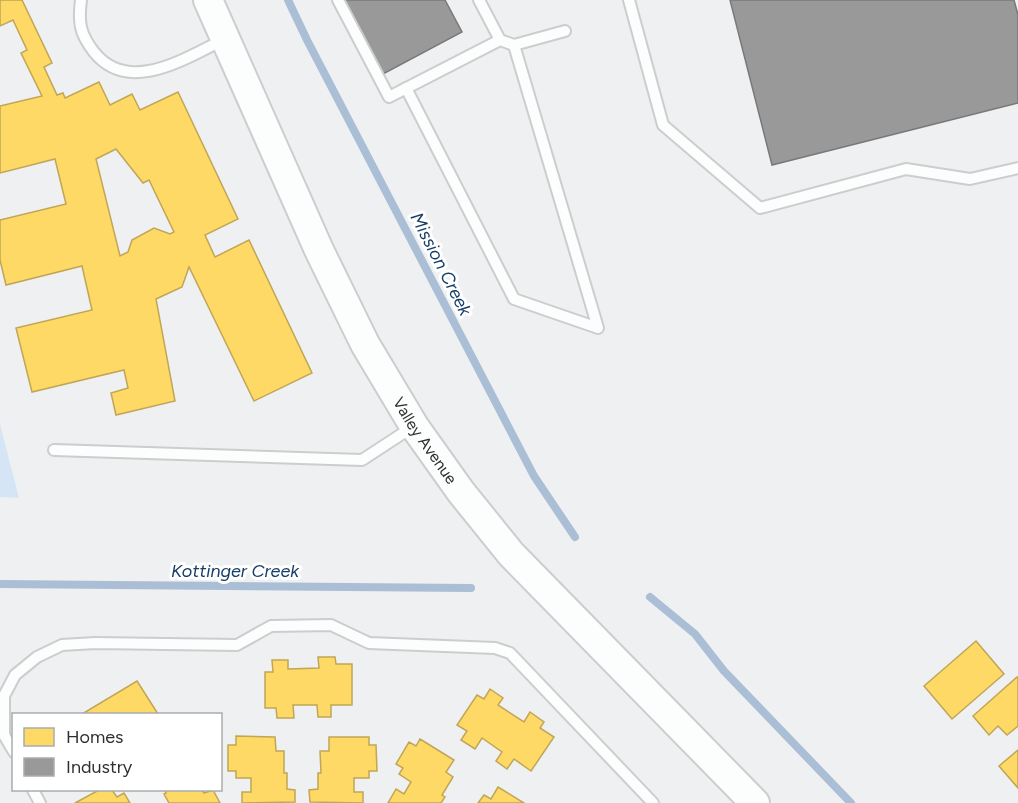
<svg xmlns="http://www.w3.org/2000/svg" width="1018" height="803" font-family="Figtree,sans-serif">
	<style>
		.green { fill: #d6e5f6 }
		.homes { fill: #ffd966; stroke: #c0a656; stroke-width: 1.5; fill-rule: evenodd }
		.industry { fill: #999; stroke: #79797a; stroke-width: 1.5 }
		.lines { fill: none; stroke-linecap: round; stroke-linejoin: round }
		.stream { stroke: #aabed5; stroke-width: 8 }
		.lane-casing { stroke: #cccdcf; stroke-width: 14 }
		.secondary-casing { stroke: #cccdcf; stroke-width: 32 }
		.lane { stroke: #fcfdfd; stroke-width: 10 }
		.secondary { stroke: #fcfdfd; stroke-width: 28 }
		.labels { text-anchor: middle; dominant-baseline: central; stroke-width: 6; stroke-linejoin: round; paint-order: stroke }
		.street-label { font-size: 16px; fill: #2e2f30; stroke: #fff }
		.water-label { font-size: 18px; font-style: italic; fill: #173e69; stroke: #fff }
	</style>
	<rect width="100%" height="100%" fill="#eef0f2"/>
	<!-- green -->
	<polygon class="green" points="0,424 19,498 0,497"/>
	<!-- homes -->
	<g class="homes">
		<path d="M 0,0 L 22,0 L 52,63 L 44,67 L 57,95 L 63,93 L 65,98 L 99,82 L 110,105 L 132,94 L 140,110 L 178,92 L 238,219 L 205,235 L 215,257 L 249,240 L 312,373 L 254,401 L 189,267 L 182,287 L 156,299 L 175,401 L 116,415 L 111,393 L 128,388 L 124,370 L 32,392 L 16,328 L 92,310 L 82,266 L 6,285 L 0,260 L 0,220 L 66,204 L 55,159 L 0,173 L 0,106 L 42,96 L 21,53 L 27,50 L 13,20 L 0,26 ZM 116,149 L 143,183 L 149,180 L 174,232 L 170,234 L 154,228 L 132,240 L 128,252 L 120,256 L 96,159 Z"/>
		<polygon points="976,641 1004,674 952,719 924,686"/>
		<polygon points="318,657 335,657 336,664 352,664 352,705 331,705 331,717 318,717 317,705 293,705 294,718 277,718 276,708 265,708 265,672 273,672 272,660 288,660 288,669 319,668"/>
		<polygon points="1017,677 1018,679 1018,726 1007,735 998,726 989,735 973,716"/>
		<polygon points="137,681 158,714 82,714"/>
		<polygon points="490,689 503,698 498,705 524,722 530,712 544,722 540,728 554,737 531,771 514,759 507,769 496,761 502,752 482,738 475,749 461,740 467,731 457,725 477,695 484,699"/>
		<polygon points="236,736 275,737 276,751 284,751 284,773 287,773 287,789 295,790 295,802 242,803 242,792 251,792 251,778 236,778 236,771 228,771 228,745 236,745"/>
		<polygon points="329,737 369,737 369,745 376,745 377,771 369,771 369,778 354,778 354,792 363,792 363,803 310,802 309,790 318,789 318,773 321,773 320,751 329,751"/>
		<polygon points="420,739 454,760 446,772 453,777 442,795 445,797 441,803 388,803 396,789 404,794 411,782 399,774 403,768 396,764 409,742 416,746"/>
		<polygon points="1018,750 1018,788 999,766"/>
		<polygon points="498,787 524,803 478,803 484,795 491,799"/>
		<polygon points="99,790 112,790 117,797 124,793 130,803 75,803"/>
		<polygon points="165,790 202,790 204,793 213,790 220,803 169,803 164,794 166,793"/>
	</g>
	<!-- industry -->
	<g class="industry">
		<polygon points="343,0 445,0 462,32 383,74"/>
		<polygon points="730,0 1014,0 1018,15 1018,103 772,165"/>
	</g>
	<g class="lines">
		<!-- stream -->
		<g class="stream">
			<polyline points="288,0 307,40 534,476 575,537"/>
			<polyline points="0,584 471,588"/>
			<polyline points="650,597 695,634 724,671 851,803"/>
		</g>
		<!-- lane casing -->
		<g class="lane-casing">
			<g id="lane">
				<path d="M 81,0 C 78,23 80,34 94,52 C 129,96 187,57 225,39"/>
				<polyline points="338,0 389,97 500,40 514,45 565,31"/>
				<polyline points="479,0 500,40"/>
				<polyline points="629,0 663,125 760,208 906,169 970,179 1018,168"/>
				<polyline points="406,88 514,299 598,328 514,45"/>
				<polyline points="54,450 362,460 414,426"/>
				<polyline points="14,752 4,735 4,696 15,675 37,657 62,645 95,643 237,645 271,626 331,625 369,643 495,648 510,653 653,803"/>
				<polyline points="33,790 40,803"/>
			</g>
		</g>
		<!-- secondary casing -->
		<g class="secondary-casing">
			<g id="secondary">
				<path id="s1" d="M 208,0 L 319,250 L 365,344 L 414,426 L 461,492 L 511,554 L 755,803"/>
			</g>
		</g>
		<!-- lane -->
		<use href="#lane" class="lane"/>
		<!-- secondary -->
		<use href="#secondary" class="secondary"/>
	</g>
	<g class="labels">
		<!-- street labels -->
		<g class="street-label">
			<text stroke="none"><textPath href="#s1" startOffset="492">Valley Avenue</textPath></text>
		</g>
		<!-- water labels -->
		<g class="water-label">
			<text transform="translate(441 264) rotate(63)">Mission Creek</text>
			<text x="235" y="571">Kottinger Creek</text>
		</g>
	</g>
	<!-- legend -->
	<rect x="12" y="713" width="210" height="78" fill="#ffffff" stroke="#abacac" stroke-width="1.5"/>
	<rect x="24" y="728" width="30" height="18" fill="#ffd966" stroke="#abacac" stroke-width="1.5"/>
	<text x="66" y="743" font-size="18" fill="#2e2f30">Homes</text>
	<rect x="24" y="758" width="30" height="18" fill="#999999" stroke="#abacac" stroke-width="1.5"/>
	<text x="66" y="773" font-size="18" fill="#2e2f30">Industry</text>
</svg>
